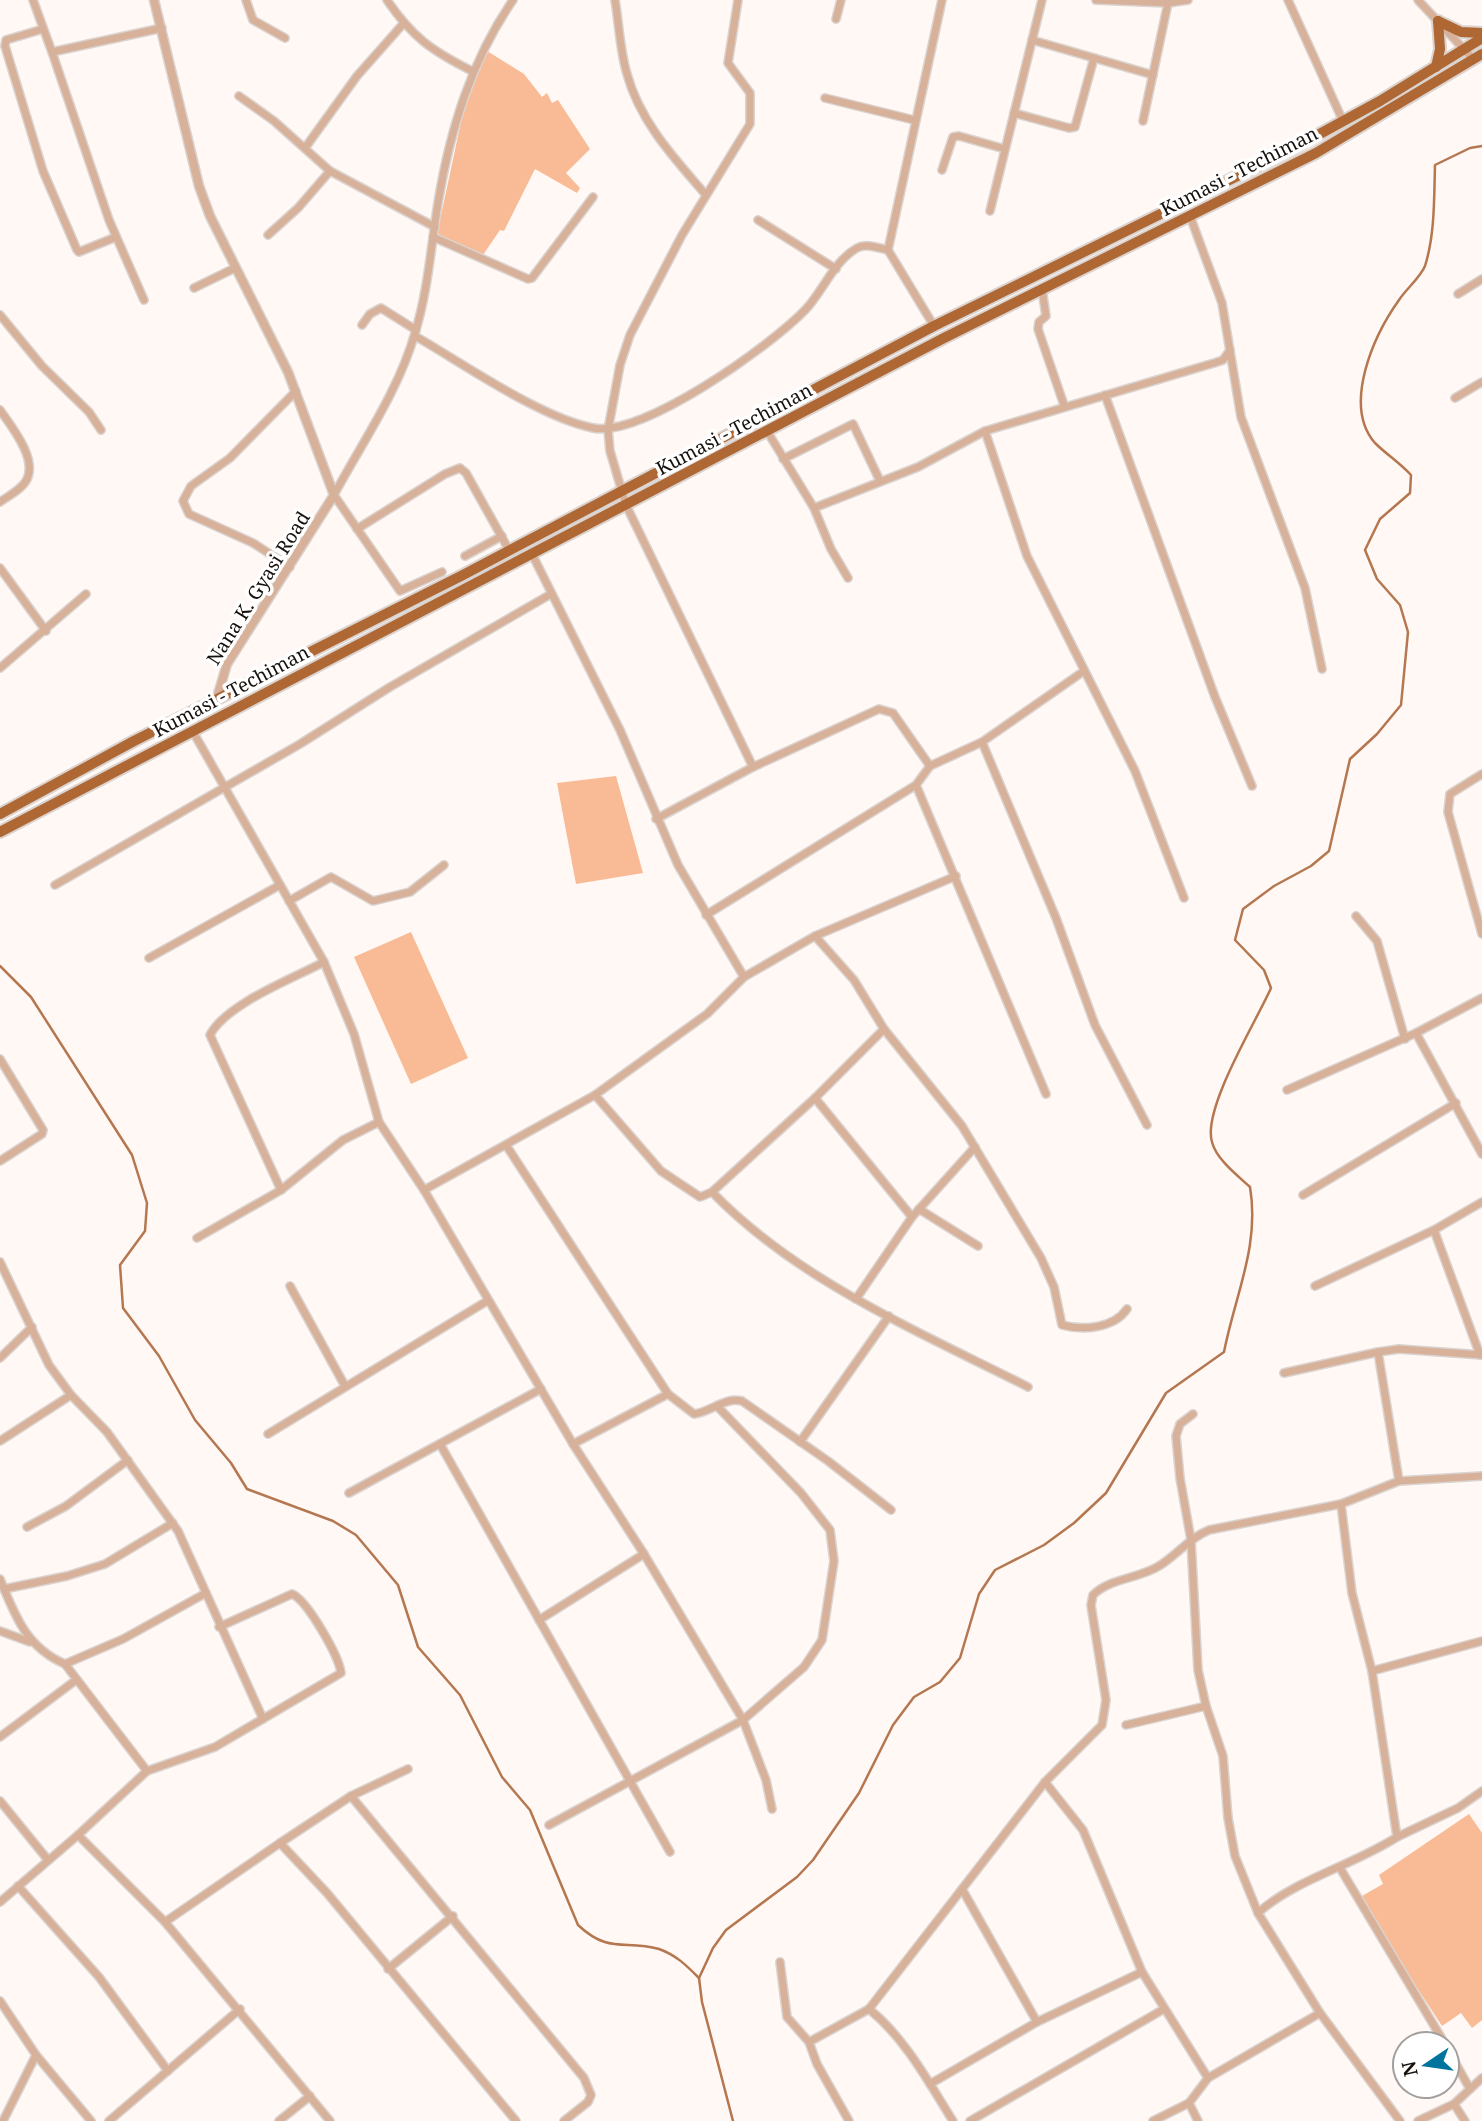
<svg xmlns="http://www.w3.org/2000/svg" width="1482" height="2121" font-family="'Noto Serif',serif">
	<style>
		.green { fill: #f9bb95 }
		.lines { fill: none; stroke-linecap: round; stroke-linejoin: round }
		.stream { stroke: #b47750; stroke-width: 2.5 }
		.minor-casing { stroke: #dad3cf; stroke-width: 10 }
		.tertiary-casing { stroke: #dad3cf; stroke-width: 11 }
		.trunk-casing { stroke: #dad3cf; stroke-width: 14 }
		.minor { stroke: #d7b19a; stroke-width: 7 }
		.tertiary { stroke: #d7b19a; stroke-width: 8 }
		.trunk { stroke: #af6734; stroke-width: 10 }
		.labels { text-anchor: middle; dominant-baseline: central; stroke-width: 7; stroke-linejoin: round; paint-order: stroke }
		.street-label { font-size: 19px; fill: #16110d; stroke: #fff }
	</style>
	<rect width="100%" height="100%" fill="#fff8f4"/>
	<!-- green -->
	<g class="green">
		<polygon points="487,51 524,74 542,97 547,93 552,103 558,100 590,149 566,173 580,188 577,193 535,169 504,231 500,230 483,255 437,234 464,108"/>
		<polygon points="616,776 643,873 576,884 557,783"/>
		<polygon points="411,932 468,1058 411,1084 354,957"/>
		<polygon points="1469,1814 1482,1833 1482,2020 1472,2028 1461,2013 1442,2026 1387,1942 1362,1896 1383,1884 1379,1875"/>
	</g>
	<g class="lines">
		<!-- stream -->
		<g class="stream">
			<path d="M 0,966 L 31,997 L 132,1155 L 147,1203 L 145,1231 L 120,1265 L 123,1308 L 159,1356 L 195,1420 L 231,1463 L 247,1489 L 333,1521 L 356,1535 L 398,1585 L 418,1647 L 460,1695 L 502,1777 L 530,1810 L 578,1925 C 610,1955 625,1939 659,1949 C 676,1955 686,1965 699,1978"/>
			<path d="M 733,2121 L 702,2002 L 699,1978 L 713,1948 L 726,1930 L 797,1877 L 813,1860 L 859,1793 L 893,1725 L 914,1697 L 940,1682 L 960,1658 L 979,1594 L 995,1570 L 1044,1545 L 1074,1523 L 1106,1493 L 1166,1393 L 1224,1352 C 1235,1295 1260,1246 1250,1187 C 1238,1176 1216,1159 1212,1142 C 1202,1109 1256,1022 1271,988 L 1264,970 L 1235,940 L 1243,909 L 1274,886 L 1311,866 L 1329,851 L 1350,759 L 1377,734 L 1401,705 L 1408,632 L 1400,605 L 1377,579 L 1365,550 L 1380,519 L 1410,493 L 1411,475 C 1400,463 1386,454 1375,443 C 1342,405 1374,335 1399,300 C 1406,289 1420,278 1425,266 C 1435,234 1434,199 1435,165 L 1470,148 L 1482,146"/>
		</g>
		<!-- minor casing -->
		<g class="minor-casing">
			<g id="minor">
				<polyline points="33,0 52,52 162,28"/>
				<polyline points="246,0 253,20 285,38"/>
				<path d="M 387,0 C 412,37 432,51 472,71"/>
				<path d="M 615,0 C 619,24 620,51 627,74 C 640,122 675,159 706,195"/>
				<polyline points="738,0 728,63 750,93 750,124 682,235 630,335 620,365 608,430 610,451 626,505 753,767"/>
				<polyline points="1096,0 1168,3 1188,0"/>
				<polyline points="1288,0 1343,121"/>
				<polyline points="1418,0 1473,59"/>
				<polyline points="836,19 841,0"/>
				<polyline points="43,29 6,40 5,46 43,171 77,250 79,252 116,237"/>
				<polyline points="1032,40 1153,75"/>
				<polyline points="52,52 109,220 144,300"/>
				<polyline points="239,96 274,121 330,171 435,227"/>
				<polyline points="825,98 914,120"/>
				<polyline points="1014,113 1069,128 1075,127 1094,58"/>
				<polyline points="1143,121 1168,3"/>
				<polyline points="305,148 357,76 403,24"/>
				<polyline points="942,170 953,137 959,136 1005,149"/>
				<polyline points="990,211 1042,0"/>
				<polyline points="1190,216 1222,303 1241,417 1305,588 1322,669"/>
				<polyline points="758,220 836,269"/>
				<polyline points="268,235 298,208 330,171"/>
				<polyline points="433,237 528,279 532,278 593,197"/>
				<polyline points="194,288 235,268"/>
				<polyline points="1042,289 1046,316 1039,322 1038,329 1064,405"/>
				<polyline points="1458,294 1482,279"/>
				<polyline points="0,315 42,366 89,412 101,430"/>
				<polyline points="362,325 370,314 381,308 416,330"/>
				<polyline points="934,326 888,250 942,0"/>
				<path d="M 415,336 C 464,364 539,417 593,428 C 642,438 772,345 806,309 C 823,291 834,261 857,248 C 866,243 878,248 888,250"/>
				<polyline points="1105,395 1215,697 1252,786"/>
				<polyline points="1455,398 1482,382"/>
				<path d="M 0,410 C 11,426 39,460 26,481 C 21,490 8,496 0,502"/>
				<polyline points="767,431 814,508 918,467 985,431 1214,363 1223,360 1230,350"/>
				<polyline points="985,431 1027,556 1135,771 1184,898"/>
				<polyline points="783,459 853,424 880,481"/>
				<polyline points="814,508 831,549 848,578"/>
				<polyline points="357,529 445,474 460,468 466,473 509,550"/>
				<polyline points="532,554 620,730 678,865 744,977"/>
				<polyline points="465,556 502,536"/>
				<polyline points="290,567 253,543 189,514 183,501 191,486 230,458 296,391"/>
				<polyline points="0,568 46,631"/>
				<path d="M 442,572 L 400,591 L 334,495 C 362,443 399,390 415,333 C 428,291 431,246 438,203 C 450,130 471,61 513,0"/>
				<polyline points="0,668 86,594"/>
				<polyline points="192,730 324,962 354,1034 379,1122 424,1190 573,1444 644,1554 743,1720 766,1780 772,1809"/>
				<polyline points="982,742 1056,918 1095,1025 1147,1125"/>
				<polyline points="1482,774 1450,794 1448,812 1482,934"/>
				<polyline points="656,819 753,767 879,709 893,713 930,766"/>
				<polyline points="55,885 300,744 390,687 551,594"/>
				<polyline points="289,901 331,877 373,901 410,892 444,865"/>
				<polyline points="706,915 916,785"/>
				<polyline points="1356,916 1377,941 1405,1039"/>
				<path d="M 815,936 L 854,980 L 884,1029 L 962,1126 L 1041,1258 L 1054,1287 L 1062,1325 C 1084,1331 1114,1328 1127,1309"/>
				<polyline points="149,958 280,885"/>
				<polyline points="1482,998 1416,1033 1482,1154"/>
				<polyline points="0,1059 43,1130 42,1134 0,1161"/>
				<polyline points="1287,1090 1416,1033"/>
				<polyline points="1046,1094 916,785 930,766 982,742 1084,671"/>
				<polyline points="595,1095 661,1171 700,1197 712,1192 815,1098 884,1029"/>
				<polyline points="815,1098 912,1217"/>
				<path d="M 506,1145 L 668,1394 L 694,1414 C 711,1412 724,1397 742,1401 L 828,1461 L 891,1510"/>
				<path d="M 281,1190 L 210,1035 C 226,1004 292,979 324,962"/>
				<polyline points="424,1190 595,1095 707,1014 744,977 815,936 956,876"/>
				<path d="M 712,1192 C 798,1281 920,1332 1028,1387"/>
				<polyline points="1303,1195 1456,1103"/>
				<polyline points="919,1209 978,1246"/>
				<polyline points="1434,1230 1480,1355"/>
				<polyline points="197,1238 281,1190 343,1140 379,1122"/>
				<polyline points="0,1262 49,1365 71,1395 107,1432 178,1531 263,1719"/>
				<polyline points="290,1286 345,1386"/>
				<polyline points="1315,1286 1434,1230 1482,1202"/>
				<polyline points="856,1299 912,1217 975,1147"/>
				<polyline points="0,1358 32,1327"/>
				<polyline points="1284,1373 1378,1352"/>
				<polyline points="1193,1414 1180,1424 1176,1436 1180,1478 1191,1540 1198,1670 1206,1706 1223,1756 1228,1818 1235,1856 1258,1913"/>
				<polyline points="268,1434 487,1301"/>
				<polyline points="0,1441 71,1395"/>
				<polyline points="800,1442 889,1316"/>
				<polyline points="440,1444 670,1852"/>
				<polyline points="573,1444 668,1394"/>
				<polyline points="1399,1481 1378,1352 1399,1349 1482,1355"/>
				<polyline points="349,1493 541,1389"/>
				<polyline points="27,1527 66,1506 128,1460"/>
				<path d="M 0,1579 C 15,1616 27,1648 65,1664 L 147,1771"/>
				<polyline points="4,1589 67,1576 105,1564 173,1523"/>
				<polyline points="539,1620 644,1554"/>
				<polyline points="0,1631 30,1642"/>
				<polyline points="65,1664 123,1639 206,1593"/>
				<polyline points="1372,1671 1482,1641"/>
				<polyline points="1126,1725 1206,1706"/>
				<polyline points="0,1737 76,1680"/>
				<polyline points="1045,1782 1083,1830 1142,1972 1208,2078"/>
				<polyline points="351,1796 584,2078 591,2095 588,2102 564,2121"/>
				<polyline points="0,1801 48,1860"/>
				<polyline points="549,1825 743,1720 804,1667 822,1640 834,1561 830,1530 801,1493 717,1406"/>
				<path d="M 78,1835 L 147,1771 L 215,1747 L 341,1673 C 339,1656 307,1600 292,1594 L 219,1627"/>
				<polyline points="1397,1837 1458,1808 1482,1791"/>
				<polyline points="280,1843 351,1796 408,1769"/>
				<polyline points="1340,1868 1445,2044"/>
				<polyline points="18,1886 99,1977 168,2071"/>
				<polyline points="962,1889 1037,2022"/>
				<polyline points="0,1902 78,1835 165,1922 330,2121"/>
				<polyline points="165,1922 280,1843 327,1893 516,2121"/>
				<polyline points="780,1962 787,2017 809,2042 817,2064 849,2121"/>
				<polyline points="388,1969 453,1916"/>
				<polyline points="0,2001 36,2055 91,2121"/>
				<path d="M 869,2009 L 1045,1782 L 1102,1725 L 1106,1700 L 1091,1605 L 1093,1595 C 1110,1578 1138,1579 1159,1566 C 1177,1555 1189,1538 1209,1530 L 1341,1504"/>
				<path d="M 809,2042 L 869,2009 C 905,2038 929,2083 953,2121"/>
				<polyline points="1447,2048 1470,2089"/>
				<polyline points="930,2084 1037,2022 1142,1972"/>
				<polyline points="1189,2103 1198,2121"/>
				<polyline points="1454,2104 1482,2078"/>
				<polyline points="3,2121 36,2055"/>
				<polyline points="109,2121 240,2009"/>
				<polyline points="279,2121 310,2096"/>
				<polyline points="970,2121 1164,2009"/>
				<polyline points="1153,2121 1189,2103 1208,2078 1320,2013"/>
				<path d="M 1400,2121 L 1320,2013 L 1258,1913 C 1294,1880 1354,1865 1397,1837 L 1372,1671 L 1352,1593 L 1341,1504 L 1399,1481 L 1482,1476"/>
				<polyline points="1418,2121 1454,2104 1465,2121"/>
			</g>
		</g>
		<!-- tertiary casing -->
		<g class="tertiary-casing">
			<polyline id="tertiary" points="154,0 199,186 210,216 288,372 334,495 227,664 216,701"/>
		</g>
		<!-- trunk casing -->
		<g class="trunk-casing">
			<g id="trunk">
				<polyline points="1438,21 1461,32 1482,33"/>
				<polyline points="1436,67 1440,49 1438,21"/>
				<polyline points="0,814 134,741 463,575 934,326 1294,148 1380,101 1482,38"/>
				<polyline points="0,832 944,338 1316,153 1482,54"/>
			</g>
		</g>
		<!-- minor -->
		<use href="#minor" class="minor"/>
		<!-- tertiary -->
		<use href="#tertiary" class="tertiary"/>
		<!-- trunk -->
		<use href="#trunk" class="trunk"/>
	</g>
	<g class="labels">
		<!-- street labels -->
		<g class="street-label">
			<text transform="translate(1239 171) rotate(-27)">Kumasi - Techiman</text>
			<text transform="translate(734 429) rotate(-28)">Kumasi - Techiman</text>
			<text transform="translate(258 588) rotate(-58)">Nana K. Gyasi Road</text>
			<text transform="translate(231 691) rotate(-28)">Kumasi - Techiman</text>
		</g>
	</g>
	<!-- north arrow -->
	<g transform="translate(1426 2065) rotate(257)"><circle r="33" fill="#ffffff" stroke="#a2a09e" stroke-width="2"/>
	<path d="M0-5L12 26L0 18L-12 26Z" fill="#01749e"/>
	<text y="-10" font-size="19" font-weight="bold" text-anchor="middle" fill="#16110d">N</text>
	</g>
</svg>
